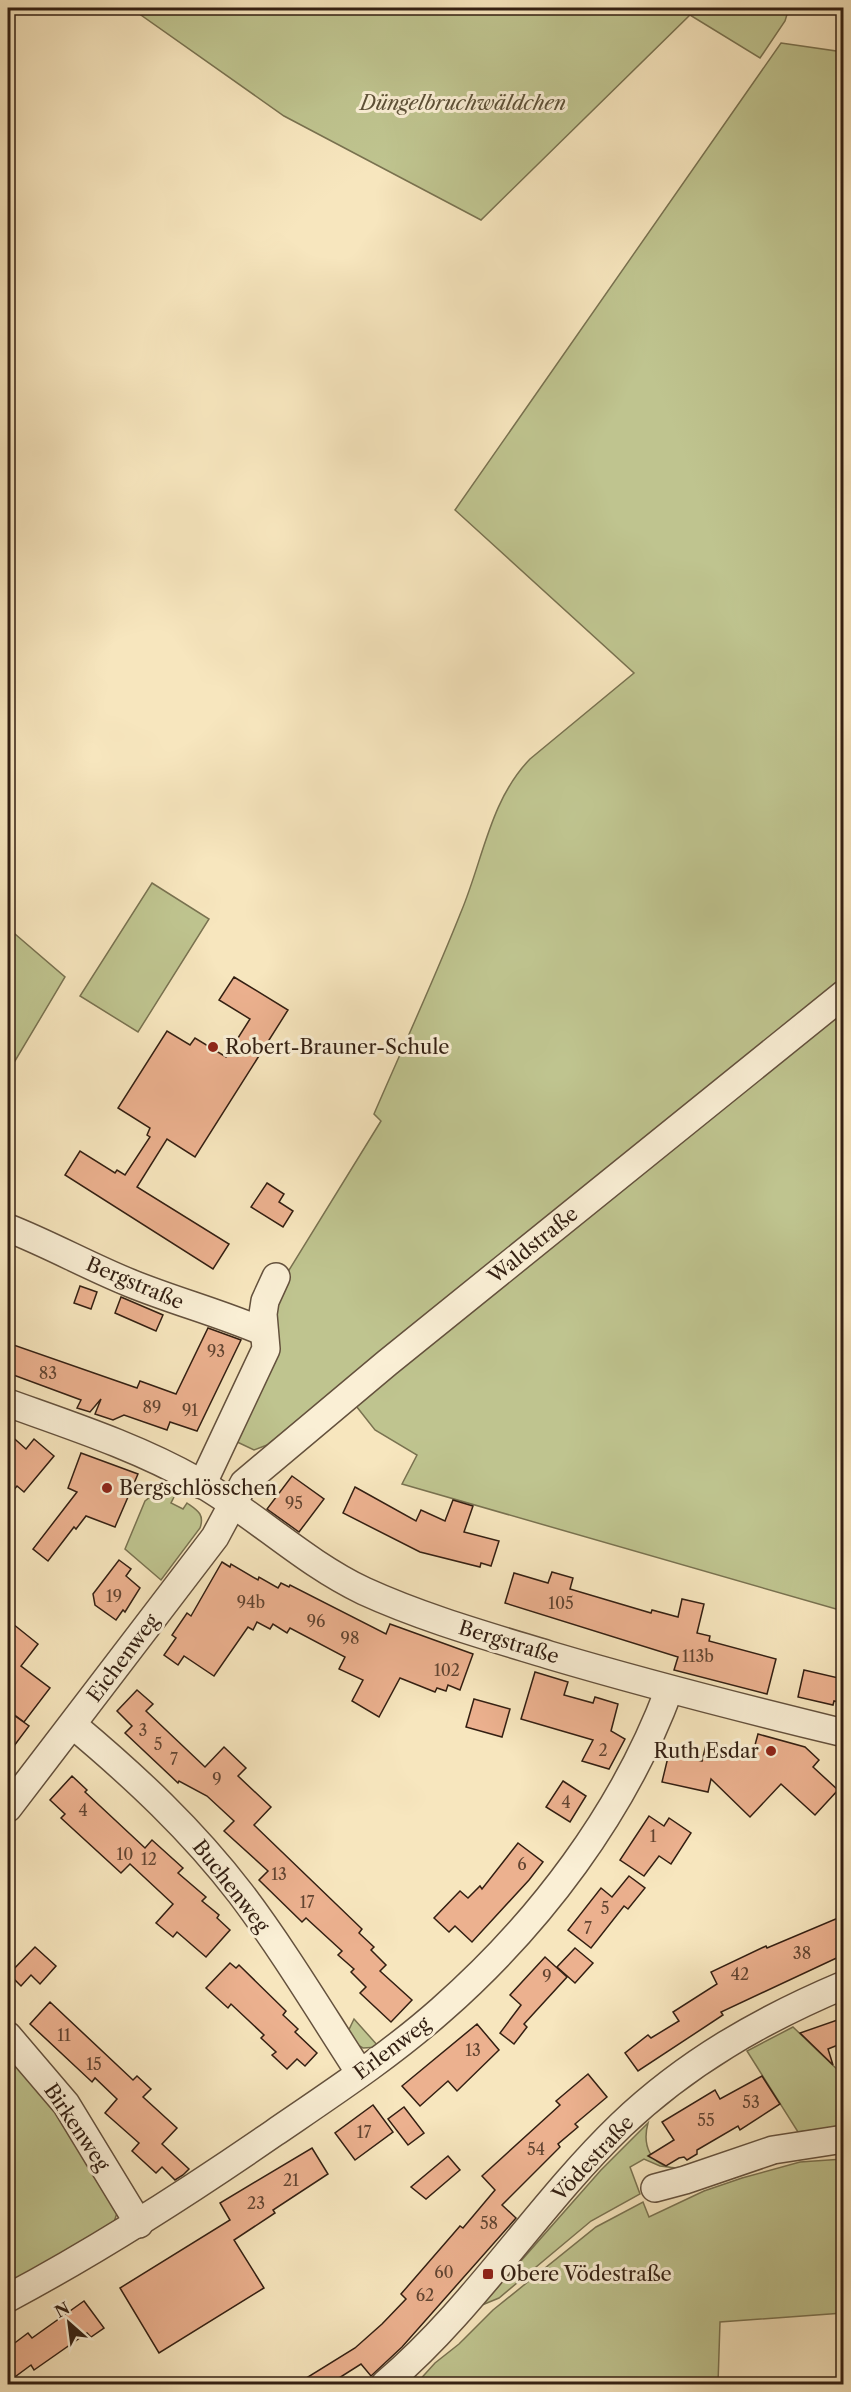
<svg xmlns="http://www.w3.org/2000/svg" width="851" height="2392" font-family="'Libre Caslon Text',serif">
	<style>
		.green { fill: #bfc48f; stroke: #797250; stroke-width: 1.5 }
		.building { fill: #ecb18f; stroke: #331f12; stroke-width: 1.5 }
		.lines { fill: none; stroke-linecap: round; stroke-linejoin: round }
		.minor-casing { stroke: #64513d; stroke-width: 30 }
		.minor { stroke: #faefd5; stroke-width: 27 }
		.poi-dot { fill: #8f2418; stroke: #faefd5; stroke-width: 2 }
		.labels { text-anchor: middle; dominant-baseline: central; stroke-width: 6; stroke-linejoin: round; paint-order: stroke }
		.number-label { font-size: 16px; fill: #614431 }
		.park-label { font-size: 20px; font-style: italic; fill: #5d5138; stroke: #faefd5 }
		.poi-label { font-size: 20px; fill: #331f12; stroke: #faefd5; text-anchor: start }
		.street-label { font-size: 20px; fill: #331f12; stroke: #faefd5 }
	</style>
	<rect width="100%" height="100%" fill="#f7e6be"/>
	<filter id="stains"><feTurbulence type="fractalNoise" baseFrequency=".00333" numOctaves="4"/><feColorMatrix values="0 0 0 0 .2 0 0 0 0 .09 0 0 0 0 .02 0 0 0 .5 -.17"/></filter>
	<radialGradient id="worn" r=".72"><stop offset=".6" stop-color="#630" stop-opacity="0"/><stop offset="1" stop-color="#630" stop-opacity=".3"/></radialGradient>
	<!-- green -->
	<g class="green">
		<polygon points="131,8 789,8 785,21 760,58 690,15 481,220 284,116"/>
		<path d="M 781,43 L 843,52 L 843,979 L 267,1445 L 254,1450 L 233,1440 L 273,1307 L 286,1275 L 381,1121 L 374,1114 C 403,1047 434,980 461,912 C 483,860 490,800 530,759 L 634,673 L 455,510 Z"/>
		<polygon points="152,883 209,919 138,1032 80,996"/>
		<polygon points="8,928 65,977 9,1071 8,1071"/>
		<polygon points="843,1006 843,1611 402,1484 417,1455 375,1430 353,1402"/>
		<path d="M 155,1485 L 175,1495 L 171,1503 L 183,1509 L 187,1503 C 197,1510 205,1514 200,1528 L 161,1580 L 125,1549 L 145,1501 L 150,1497 Z"/>
		<polygon points="354,2019 379,2047 363,2048 345,2038"/>
		<polygon points="793,2027 843,2075 843,2126 798,2132 747,2051"/>
		<polygon points="8,2047 40,2086 117,2213 114,2222 8,2290"/>
		<path d="M 648,2123 C 642,2145 650,2166 676,2168 L 660,2166 L 644,2159 L 630,2167 L 640,2194 L 591,2221 L 499,2298 L 482,2305 L 601,2170 Z"/>
		<polygon points="843,2159 843,2313 720,2322 718,2384 416,2384 435,2363 459,2344 493,2310 596,2227 643,2202 649,2217 704,2191 742,2178 800,2162"/>
	</g>
	<!-- building -->
	<g class="building">
		<polygon points="234,977 288,1010 195,1157 167,1139 137,1187 229,1244 213,1269 65,1175 80,1151 115,1173 117,1170 125,1175 150,1137 147,1135 150,1128 118,1108 167,1031 190,1045 195,1038 226,1057 250,1019 219,1000"/>
		<polygon points="267,1183 284,1194 279,1202 293,1211 283,1227 251,1207"/>
		<polygon points="80,1286 97,1292 91,1309 74,1303"/>
		<polygon points="121,1297 163,1315 156,1331 115,1313"/>
		<polygon points="208,1328 241,1340 197,1431 170,1422 167,1430 124,1415 113,1420 95,1414 101,1399 90,1412 77,1408 81,1400 8,1373 8,1343 137,1388 140,1381 176,1394"/>
		<polygon points="8,1433 26,1449 34,1439 54,1456 24,1492 17,1486 8,1497"/>
		<polygon points="81,1453 138,1474 115,1527 86,1516 76,1529 74,1527 48,1561 33,1549 77,1492 68,1488"/>
		<polygon points="292,1476 324,1499 299,1532 267,1509"/>
		<polygon points="355,1487 416,1521 421,1510 445,1521 453,1500 473,1506 464,1532 499,1541 491,1566 481,1563 480,1567 420,1552 343,1513"/>
		<polygon points="119,1560 131,1569 126,1576 140,1588 125,1612 123,1610 116,1620 95,1605 93,1594"/>
		<polygon points="222,1562 230,1567 231,1564 258,1580 259,1577 278,1588 281,1583 289,1587 290,1585 386,1634 390,1624 473,1654 460,1690 448,1685 446,1691 437,1688 435,1692 400,1678 379,1717 352,1701 363,1680 339,1669 345,1657 290,1628 287,1633 273,1624 270,1629 257,1622 253,1630 248,1627 214,1676 184,1656 178,1665 164,1655 176,1638 172,1635 187,1613 191,1616"/>
		<polygon points="552,1572 573,1578 570,1589 651,1613 652,1610 678,1617 682,1599 704,1604 697,1633 710,1636 709,1641 776,1659 767,1694 674,1670 678,1657 505,1603 514,1573 548,1583"/>
		<polygon points="8,1620 38,1644 21,1666 50,1688 24,1722 8,1710"/>
		<polygon points="804,1670 843,1679 843,1703 834,1701 833,1705 798,1697"/>
		<polygon points="535,1672 568,1682 564,1695 593,1703 595,1697 618,1704 611,1731 625,1739 609,1769 582,1761 593,1740 521,1719"/>
		<polygon points="137,1690 153,1704 146,1711 205,1767 224,1747 246,1768 238,1776 271,1807 254,1825 362,1929 359,1933 374,1947 371,1950 386,1965 380,1971 412,2000 391,2022 360,1993 366,1987 351,1972 354,1969 338,1955 342,1951 306,1918 302,1922 259,1880 268,1871 224,1831 234,1821 207,1796 179,1781 178,1783 125,1733 132,1726 117,1711"/>
		<polygon points="474,1699 510,1709 502,1737 466,1727"/>
		<polygon points="15,1716 29,1726 8,1754 8,1727"/>
		<polygon points="758,1734 805,1747 819,1760 813,1767 838,1790 815,1815 781,1784 750,1817 711,1779 708,1792 662,1782 669,1753 702,1761 706,1745 752,1756"/>
		<polygon points="72,1776 87,1790 85,1792 145,1848 152,1840 183,1868 178,1873 206,1897 202,1901 219,1915 217,1918 230,1930 206,1957 177,1932 173,1937 156,1923 173,1904 130,1864 121,1873 61,1818 65,1814 50,1800"/>
		<polygon points="563,1781 586,1796 570,1822 546,1807"/>
		<polygon points="649,1816 664,1826 669,1818 691,1833 671,1864 659,1856 644,1876 620,1860"/>
		<polygon points="518,1843 543,1862 529,1880 472,1942 455,1926 449,1932 434,1918 460,1891 468,1898 480,1886 482,1889"/>
		<polygon points="629,1876 645,1888 628,1909 624,1906 591,1948 568,1930 601,1888 612,1897"/>
		<polygon points="838,1918 843,1932 843,1955 721,2012 723,2015 638,2071 625,2053 648,2035 651,2038 679,2021 673,2012 717,1984 711,1972 766,1946 767,1948"/>
		<polygon points="35,1947 56,1966 40,1984 31,1975 21,1986 9,1974"/>
		<polygon points="575,1948 593,1963 575,1983 557,1967"/>
		<polygon points="545,1957 567,1977 524,2024 527,2027 514,2044 500,2033 521,2005 510,1995"/>
		<polygon points="230,1963 236,1968 239,1965 286,2011 283,2015 298,2029 295,2032 317,2053 305,2066 297,2059 287,2069 272,2055 276,2052 261,2038 264,2035 231,2004 228,2008 206,1988"/>
		<polygon points="50,2002 133,2080 137,2076 151,2089 143,2097 177,2128 162,2144 189,2169 183,2175 175,2180 162,2167 156,2173 132,2151 139,2143 105,2113 117,2099 95,2078 92,2082 30,2024"/>
		<polygon points="843,2018 843,2043 828,2049 833,2065 800,2033"/>
		<polygon points="477,2024 499,2050 457,2091 448,2081 420,2106 402,2086"/>
		<polygon points="588,2074 607,2097 575,2124 578,2127 558,2144 560,2147 502,2205 516,2218 402,2347 371,2376 361,2364 328,2385 295,2385 355,2348 382,2324 406,2299 401,2294 460,2226 463,2228 495,2190 482,2176 560,2105 556,2101"/>
		<polygon points="762,2076 780,2104 740,2130 738,2126 697,2150 697,2154 687,2160 684,2157 679,2158 666,2166 648,2156 674,2140 662,2122 715,2090 720,2099"/>
		<polygon points="373,2105 393,2132 355,2160 335,2133"/>
		<polygon points="404,2107 424,2133 408,2145 388,2119"/>
		<polygon points="312,2148 328,2174 273,2210 275,2213 234,2240 264,2288 159,2353 120,2288 230,2220 220,2203"/>
		<polygon points="448,2156 460,2170 426,2199 411,2187"/>
		<polygon points="84,2301 104,2328 91,2337 87,2333 34,2370 31,2365 8,2382 8,2348 28,2333 32,2338"/>
	</g>
	<g class="lines">
		<!-- minor casing -->
		<g class="minor-casing">
			<g id="minor">
				<path d="M 8,1228 C 49,1244 88,1266 130,1283 C 174,1301 220,1313 264,1332"/>
				<path d="M 8,1403 C 72,1426 137,1447 197,1481 C 255,1514 303,1562 364,1591 C 423,1618 487,1636 549,1655 C 647,1684 745,1709 844,1733"/>
				<polyline points="202,1485 266,1349 263,1314 265,1301 276,1277"/>
				<path d="M 73,1725 C 134,1776 192,1830 241,1894 C 284,1951 321,2013 360,2073"/>
				<polyline points="8,1808 215,1537 244,1483 387,1363 844,994"/>
				<polyline points="8,2036 66,2104 139,2224"/>
				<polyline points="655,2188 685,2180 773,2150 844,2139"/>
				<path d="M 8,2298 C 100,2249 187,2193 274,2133 C 331,2094 389,2056 441,2010 C 539,1924 623,1813 669,1690"/>
				<path d="M 385,2384 C 474,2309 537,2206 621,2125 C 686,2063 761,2020 844,1985"/>
			</g>
		</g>
		<!-- minor -->
		<use href="#minor" class="minor"/>
	</g>
	<!-- markers -->
	<g class="poi-dot">
		<circle cx="213" cy="1047" r="6"/>
		<circle cx="107" cy="1488" r="6"/>
		<circle cx="771" cy="1751" r="6"/>
		<rect x="482" y="2268" width="12" height="12" rx="3"/>
	</g>
	<g class="labels">
		<!-- number labels -->
		<g class="number-label">
			<text x="216" y="1351">93</text>
			<text x="48" y="1373">83</text>
			<text x="152" y="1407">89</text>
			<text x="190" y="1410">91</text>
			<text x="294" y="1503">95</text>
			<text x="114" y="1596">19</text>
			<text x="251" y="1602">94b</text>
			<text x="561" y="1603">105</text>
			<text x="316" y="1621">96</text>
			<text x="350" y="1638">98</text>
			<text x="698" y="1656">113b</text>
			<text x="447" y="1670">102</text>
			<text x="143" y="1730">3</text>
			<text x="158" y="1744">5</text>
			<text x="603" y="1750">2</text>
			<text x="174" y="1759">7</text>
			<text x="217" y="1779">9</text>
			<text x="566" y="1802">4</text>
			<text x="83" y="1810">4</text>
			<text x="653" y="1836">1</text>
			<text x="125" y="1854">10</text>
			<text x="149" y="1859">12</text>
			<text x="522" y="1864">6</text>
			<text x="279" y="1874">13</text>
			<text x="307" y="1902">17</text>
			<text x="605" y="1908">5</text>
			<text x="588" y="1928">7</text>
			<text x="802" y="1953">38</text>
			<text x="740" y="1974">42</text>
			<text x="547" y="1976">9</text>
			<text x="64" y="2035">11</text>
			<text x="473" y="2050">13</text>
			<text x="94" y="2064">15</text>
			<text x="751" y="2102">53</text>
			<text x="706" y="2120">55</text>
			<text x="364" y="2132">17</text>
			<text x="536" y="2149">54</text>
			<text x="291" y="2180">21</text>
			<text x="256" y="2203">23</text>
			<text x="489" y="2223">58</text>
			<text x="444" y="2272">60</text>
			<text x="425" y="2295">62</text>
		</g>
		<!-- park labels -->
		<g class="park-label">
			<text x="463" y="103">Düngelbruchwäldchen</text>
		</g>
		<!-- poi labels -->
		<g class="poi-label">
			<text x="225" y="1047">Robert-Brauner-Schule</text>
			<text x="119" y="1488">Bergschlösschen</text>
			<text x="759" y="1751" text-anchor="end">Ruth Esdar</text>
			<text x="500" y="2274">Obere Vödestraße</text>
		</g>
		<!-- street labels -->
		<g class="street-label">
			<text transform="translate(533 1245) rotate(-39)">Waldstraße</text>
			<text transform="translate(135 1283) rotate(23)">Bergstraße</text>
			<text transform="translate(509 1642) rotate(17)">Bergstraße</text>
			<text transform="translate(123 1658) rotate(-53)">Eichenweg</text>
			<text transform="translate(231 1886) rotate(52)">Buchenweg</text>
			<text transform="translate(392 2048) rotate(-37)">Erlenweg</text>
			<text transform="translate(77 2127) rotate(56)">Birkenweg</text>
			<text transform="translate(593 2158) rotate(-47)">Vödestraße</text>
		</g>
	</g>
	<!-- margin -->
	<rect width="851" height="2392" fill="none" stroke="#f7e6be" stroke-width="30"/>
	<rect x="9" y="9" width="833" height="2374" fill="none" stroke="#331f12" stroke-width="3"/>
	<rect x="15" y="15" width="821" height="2362" fill="none" stroke="#331f12" stroke-width="1.5"/>
	<!-- north arrow -->
	<g transform="translate(69 2323) rotate(332)" stroke="#faefd5" stroke-width="4.5" paint-order="stroke">
	<path d="M0-4.5L10 22L0 15L-10 22Z" fill="#331f12"/>
	<text y="-9" font-size="16" font-weight="bold" text-anchor="middle" fill="#331f12">N</text>
	</g>
	<rect width="100%" height="100%" filter="url(#stains)"/>
	<rect width="100%" height="100%" fill="url(#worn)"/>
</svg>
